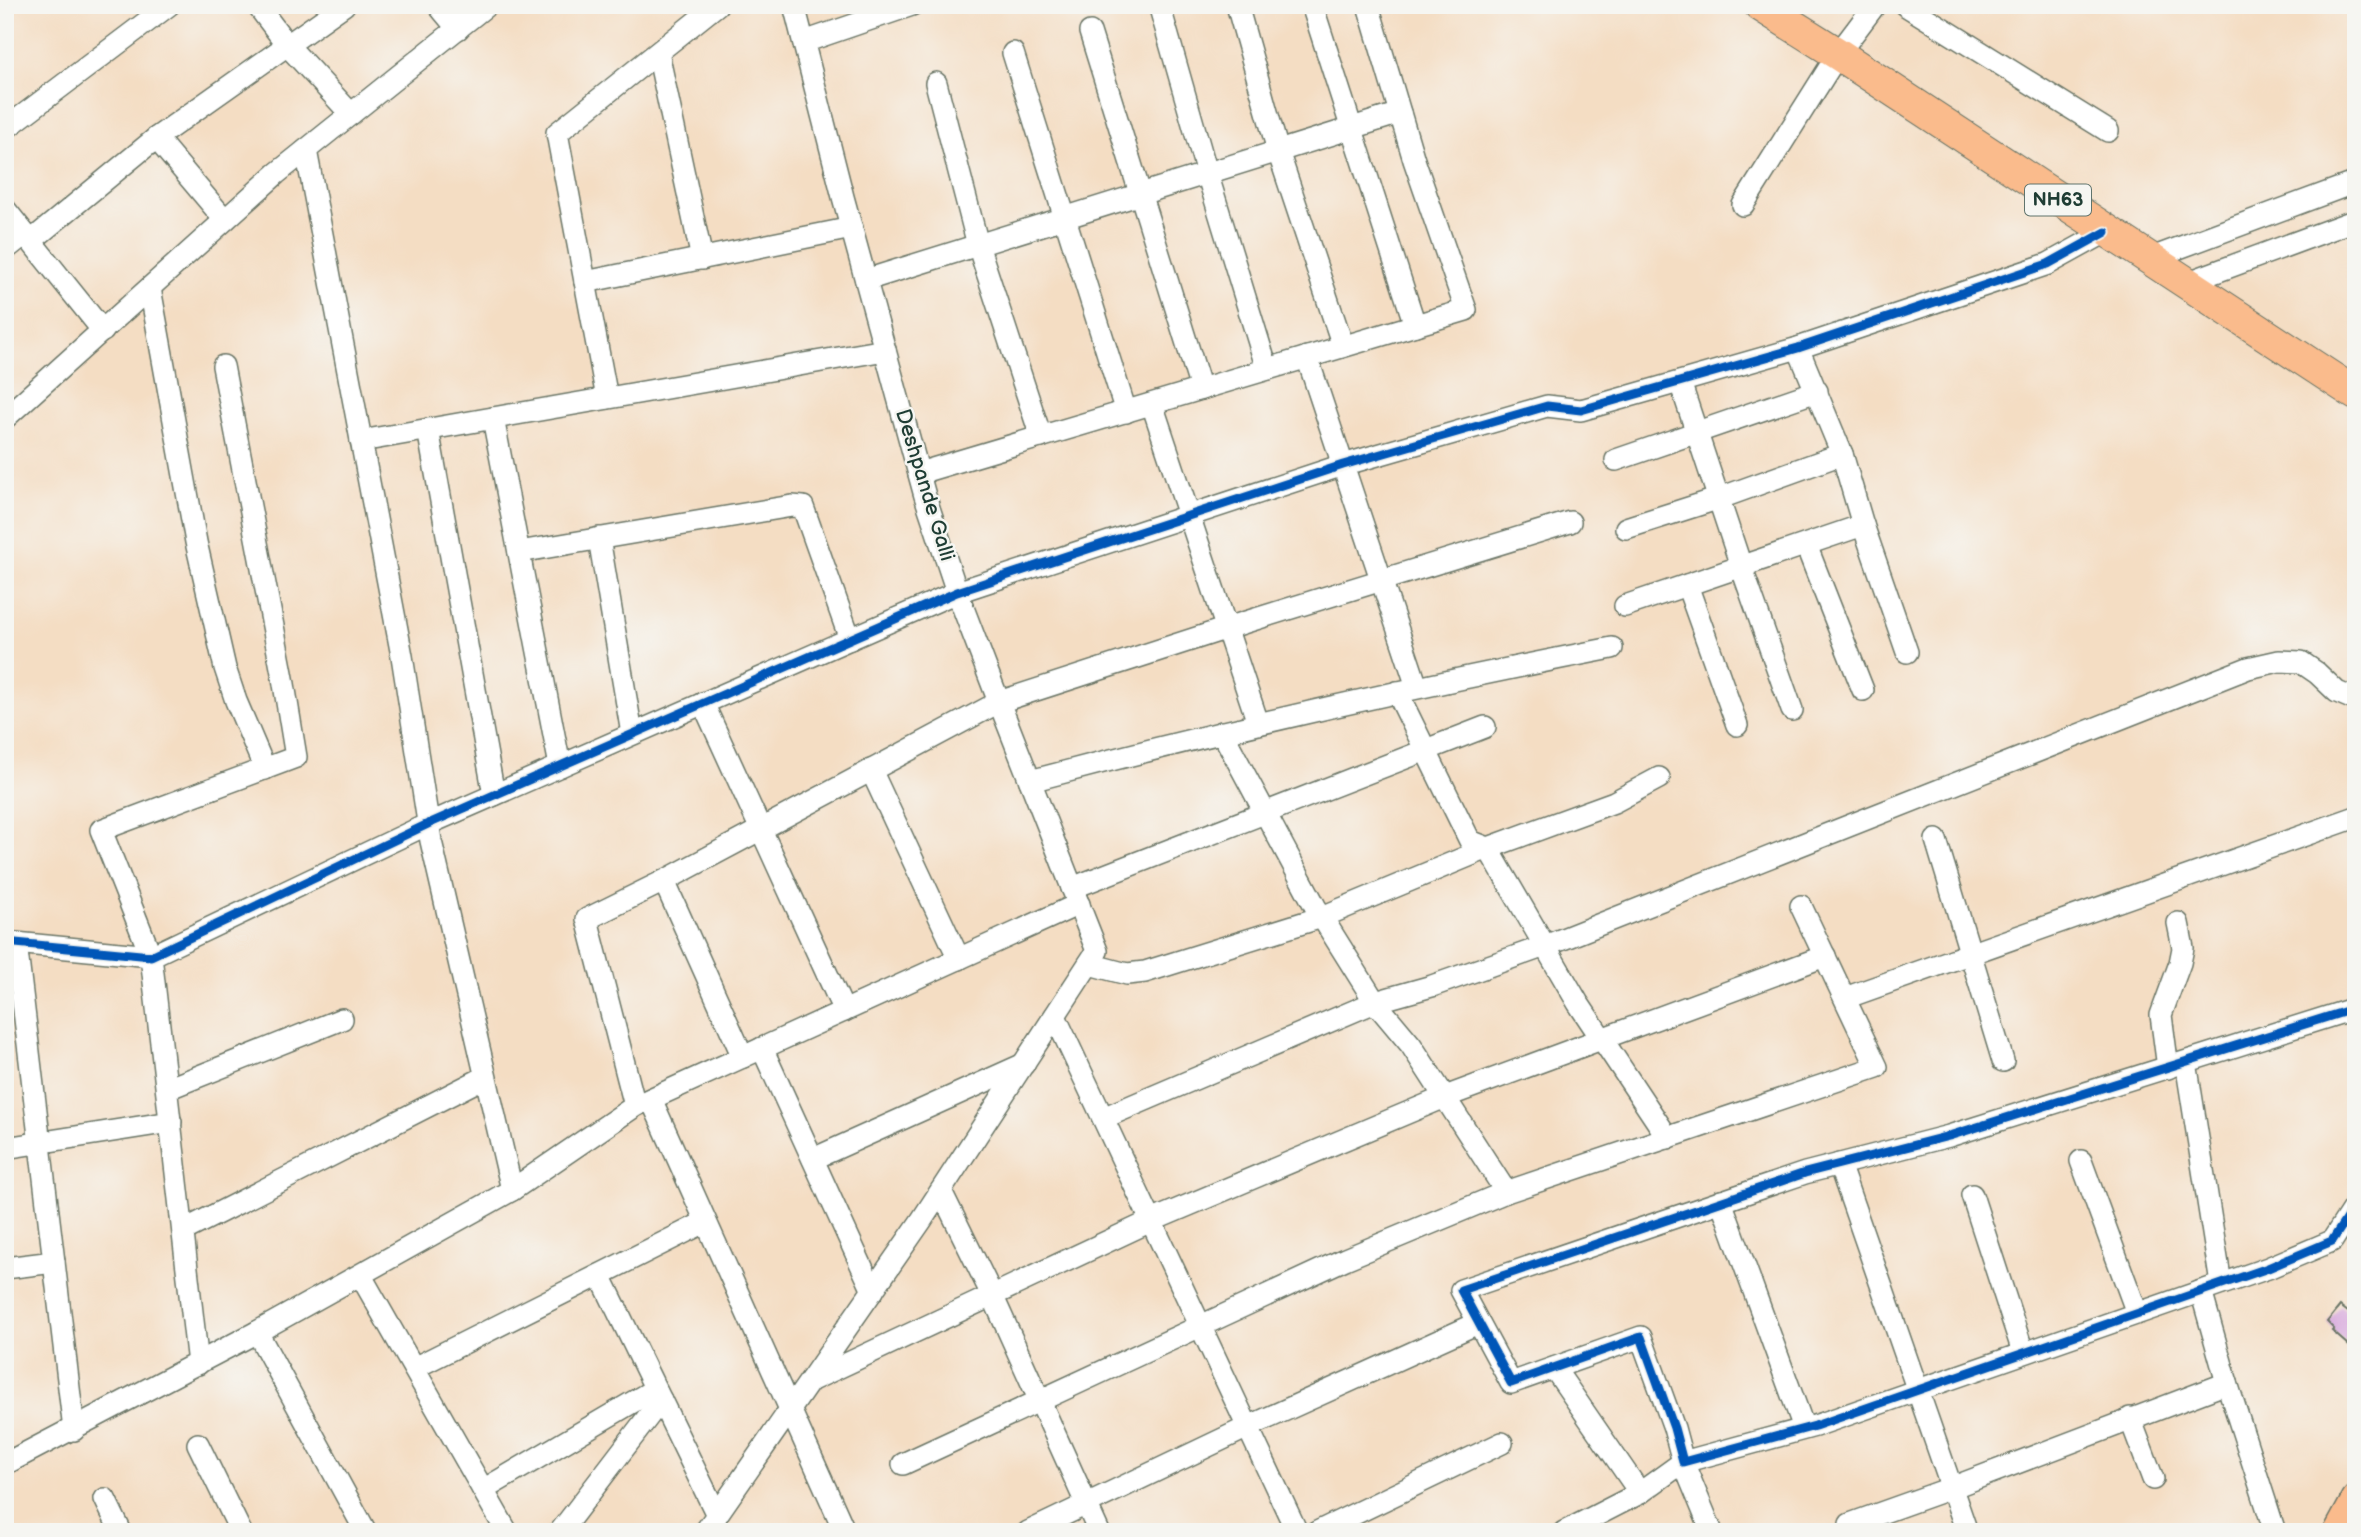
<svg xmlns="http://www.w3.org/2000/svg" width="2361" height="1537" font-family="'Balsamiq Sans',sans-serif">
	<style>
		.building { fill: #d39dd9 }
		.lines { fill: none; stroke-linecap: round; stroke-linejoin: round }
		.minor-casing { stroke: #6a7566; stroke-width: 24 }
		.major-casing { stroke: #6a7566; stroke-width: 31 }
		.highway-casing { stroke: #6a7566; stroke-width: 34 }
		.minor { stroke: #fff; stroke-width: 21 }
		.major { stroke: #fabb8c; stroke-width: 28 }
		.highway { stroke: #fabb8c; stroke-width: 32 }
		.cycleway-casing { stroke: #f6f6f2; stroke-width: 13 }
		.cycleway { stroke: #0057b8; stroke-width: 9 }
		.labels { text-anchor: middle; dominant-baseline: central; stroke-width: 5; stroke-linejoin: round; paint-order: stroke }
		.shield { fill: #f6f6f2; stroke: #60746d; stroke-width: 2 }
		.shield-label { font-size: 19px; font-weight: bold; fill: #1f3d34 }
		.street-label { font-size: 21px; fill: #1f3d34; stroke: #f6f6f2 }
	</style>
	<rect width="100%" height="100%" fill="#f6f6f2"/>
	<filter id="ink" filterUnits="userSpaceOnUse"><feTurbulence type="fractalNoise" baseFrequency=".0143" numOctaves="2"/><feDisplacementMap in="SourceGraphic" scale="14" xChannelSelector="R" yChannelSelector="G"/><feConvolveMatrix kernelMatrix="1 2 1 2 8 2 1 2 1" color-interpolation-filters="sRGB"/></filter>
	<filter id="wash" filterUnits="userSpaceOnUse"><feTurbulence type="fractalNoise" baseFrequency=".00686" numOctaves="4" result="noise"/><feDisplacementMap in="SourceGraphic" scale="28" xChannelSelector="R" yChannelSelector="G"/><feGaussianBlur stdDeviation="1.57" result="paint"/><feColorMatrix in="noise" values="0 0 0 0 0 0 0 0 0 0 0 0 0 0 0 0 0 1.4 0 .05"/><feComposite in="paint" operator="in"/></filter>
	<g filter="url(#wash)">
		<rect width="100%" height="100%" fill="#f4ddc3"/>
		<g id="blocks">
			<!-- building -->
			<polygon class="building" points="2340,1306 2356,1318 2356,1352 2332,1331 2334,1329 2327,1322"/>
		</g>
	</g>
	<g filter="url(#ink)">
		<use href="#blocks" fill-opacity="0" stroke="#6a7566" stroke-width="2"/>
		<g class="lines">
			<!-- minor casing -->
			<g class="minor-casing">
				<g id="minor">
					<polyline points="257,5 288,46 351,114"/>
					<polyline points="438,5 458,29"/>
					<polyline points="1237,5 1278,151 1343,346"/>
					<polyline points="1312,5 1415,325"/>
					<polyline points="1905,5 2108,131"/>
					<polyline points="1160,8 1207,173 1267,369"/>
					<polyline points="1090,32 1201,389"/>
					<polyline points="804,42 912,5"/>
					<polyline points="658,53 702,259"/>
					<polyline points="1013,53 1126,412"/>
					<polyline points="936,83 978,245 1041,437"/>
					<polyline points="5,129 169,5"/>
					<polyline points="156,138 225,220"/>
					<polyline points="1743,205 1838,54 1875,5"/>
					<polyline points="5,209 103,331"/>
					<polyline points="31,241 156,138 344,5"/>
					<polyline points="5,250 25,234"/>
					<polyline points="2149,259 2356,182"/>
					<polyline points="866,280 1400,113"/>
					<polyline points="585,282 852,228"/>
					<polyline points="2186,283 2356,220"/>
					<polyline points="150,288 196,542 225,668 236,701 265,769"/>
					<polyline points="1798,348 1842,454 1863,525 1907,652"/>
					<polyline points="1307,357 1417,687"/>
					<polyline points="1680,382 1741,566 1792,710"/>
					<polyline points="607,398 557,133 717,5"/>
					<polyline points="1152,404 1258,723"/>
					<polyline points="5,418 276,174 487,5"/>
					<polyline points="493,418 560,766"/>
					<polyline points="428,429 494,795"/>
					<polyline points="361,441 885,350"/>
					<polyline points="1616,460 1817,391"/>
					<polyline points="919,473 1466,310 1414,160 1368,5"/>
					<polyline points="1626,528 1720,498 1842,454"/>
					<polyline points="599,538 632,734"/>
					<polyline points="1806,545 1863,690"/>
					<polyline points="519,552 792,506 803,507 850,639"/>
					<polyline points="1687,585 1737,725"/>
					<polyline points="1625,606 1863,525"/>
					<polyline points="1397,692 1470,841 1488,848 1578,1003 1668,1138"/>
					<polyline points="703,703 844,1011"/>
					<polyline points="1222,732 1315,906 1375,1002 1411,1045 1506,1192"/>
					<polyline points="871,770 959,959"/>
					<path d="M 1030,781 C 1223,730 1416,686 1612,648"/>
					<polyline points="1936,840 2003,1061"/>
					<polyline points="664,881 743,1057"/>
					<polyline points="1072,888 1485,727"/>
					<polyline points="5,942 151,956 428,824 957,592 1343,465 1547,406 1581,410 1798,348 2048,264 2106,232"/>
					<polyline points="16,943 74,1430"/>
					<polyline points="1089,964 1127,974 1145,972 1322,917 1488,848 1614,802 1659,778"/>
					<polyline points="1845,998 2356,817"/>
					<polyline points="2356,1008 1949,1136 1805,1173 1461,1290 1511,1383 1641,1337 1674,1428 1683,1462 1815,1426 2268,1268 2332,1241 2356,1204"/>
					<polyline points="1055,1016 1297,1532"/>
					<polyline points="762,1048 873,1291"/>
					<polyline points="2186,1062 2221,1284"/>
					<polyline points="2168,1068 2161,1015 2180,963 2183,948 2178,923"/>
					<polyline points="167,1089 342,1019"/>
					<polyline points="651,1099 845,1532"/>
					<polyline points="635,1106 587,919 664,881 999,702 1246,622 1570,522"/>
					<polyline points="1103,1118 1375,1002 1432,986 1545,946 2248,668 2279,661 2301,662 2317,673 2337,692 2356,700"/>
					<polyline points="5,1148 171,1122"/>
					<polyline points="813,1159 1024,1064"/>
					<polyline points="2081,1161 2137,1313"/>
					<polyline points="1839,1164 1967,1532"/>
					<polyline points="512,1190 635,1106 1079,904"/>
					<polyline points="941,1191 993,1297 1099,1532"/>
					<polyline points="1972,1195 2023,1352"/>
					<polyline points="1721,1201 1804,1428"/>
					<polyline points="183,1231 485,1077"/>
					<polyline points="5,1268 54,1262"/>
					<polyline points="600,1275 717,1515"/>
					<polyline points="361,1276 507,1532"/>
					<polyline points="2201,1291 2227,1383 2275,1532"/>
					<polyline points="257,1332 366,1532"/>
					<polyline points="198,1364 151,956 101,830 296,757 283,678 223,366"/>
					<polyline points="414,1368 705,1222"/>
					<polyline points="1554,1368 1640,1493"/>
					<polyline points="810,1381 1151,1221 1445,1097 1825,956"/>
					<polyline points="2130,1418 2153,1479"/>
					<polyline points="198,1444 241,1532"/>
					<polyline points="5,1464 257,1332 512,1190 431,841 402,656 306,150"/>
					<polyline points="903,1464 1345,1259 1506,1192 1877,1067 1801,906"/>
					<polyline points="483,1490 655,1389"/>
					<polyline points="105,1499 121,1532"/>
					<polyline points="1850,1524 1951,1488 2227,1383"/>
					<polyline points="560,1532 661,1400"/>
					<polyline points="705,1532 921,1221 1097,951 999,702 957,592 925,496 843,197 794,5"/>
					<polyline points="1028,1532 1248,1427 1478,1323"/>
					<polyline points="1317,1532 1502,1443"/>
					<polyline points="1564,1532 1640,1493 1683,1462 1712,1532"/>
				</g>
			</g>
			<!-- major casing -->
			<g class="major-casing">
				<polyline id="major" points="2338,1532 2356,1499"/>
			</g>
			<!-- highway casing -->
			<g class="highway-casing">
				<polyline id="highway" points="1760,5 1838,54 2356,394"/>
			</g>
			<!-- minor -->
			<use href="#minor" class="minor"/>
			<!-- major -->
			<use href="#major" class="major"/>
			<!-- highway -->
			<use href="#highway" class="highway"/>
			<!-- cycleway casing -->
			<g class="cycleway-casing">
				<g id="cycleway">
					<polyline points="5,942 151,956 428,824 957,592 1343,465 1547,406 1581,410 1798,348 2048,264 2106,232"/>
					<polyline points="2356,1008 1949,1136 1805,1173 1461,1290 1511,1383 1641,1337 1674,1428 1683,1462 1815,1426 2268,1268 2332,1241 2356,1204"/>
				</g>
			</g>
			<!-- cycleway -->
			<use href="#cycleway" class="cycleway"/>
		</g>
	</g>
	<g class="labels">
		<!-- shield labels -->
		<rect class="shield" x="2025" y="184.5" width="66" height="31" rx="5"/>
		<g class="shield-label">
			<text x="2058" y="200">NH63</text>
		</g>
		<!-- street labels -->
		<g class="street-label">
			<text transform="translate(925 485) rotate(73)">Deshpande Galli</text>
		</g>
	</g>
	<!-- margin -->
	<rect width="2361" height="1537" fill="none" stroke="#f6f6f2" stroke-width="28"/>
</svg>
